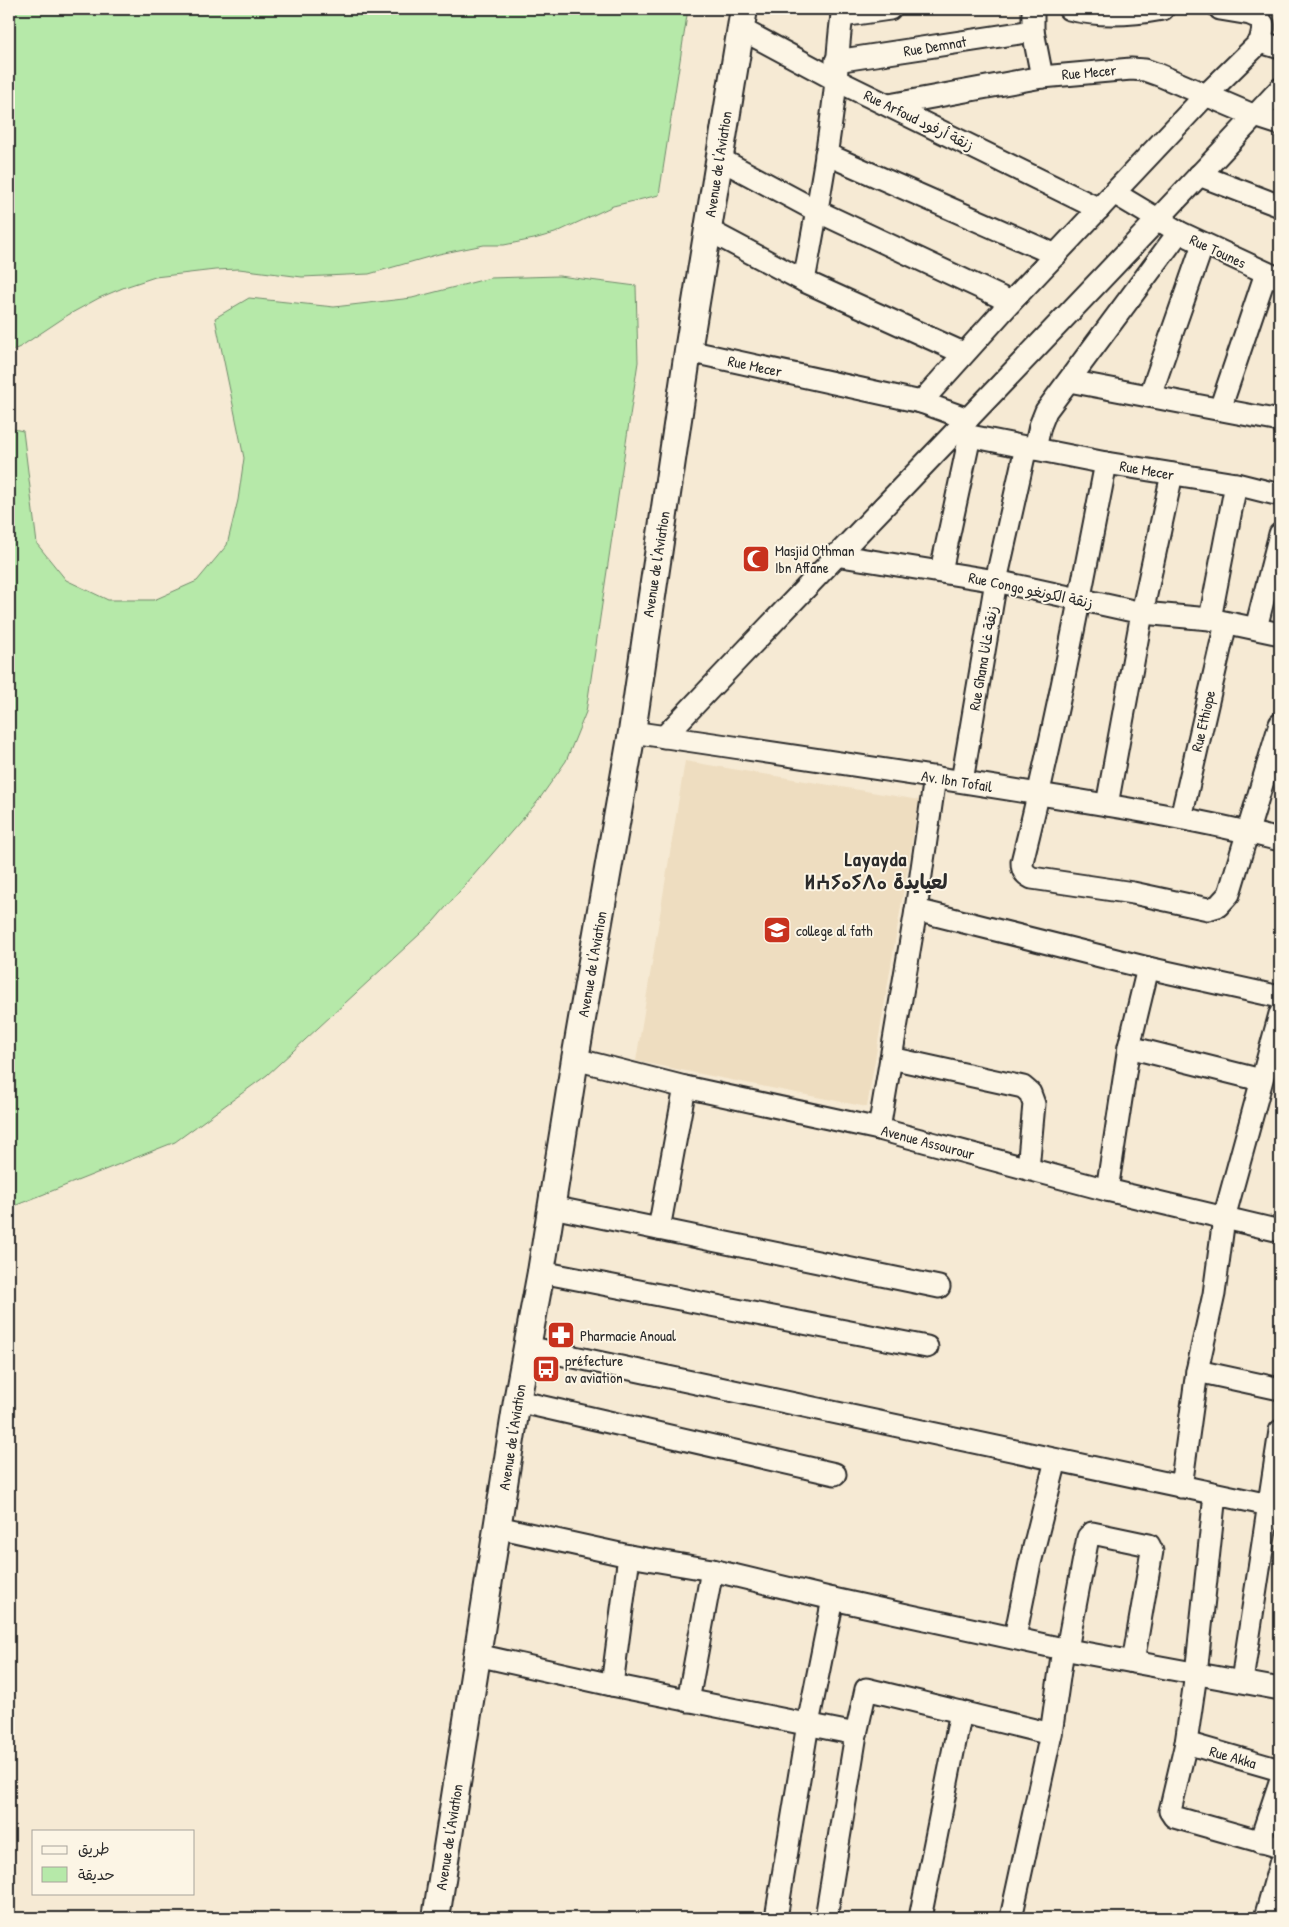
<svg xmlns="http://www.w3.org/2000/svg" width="1289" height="1927" font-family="'Patrick Hand','Playpen Sans Arabic','Noto Sans Tifinagh',sans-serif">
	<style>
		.built { fill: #eeddc0 }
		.green { fill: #b6e9a9; stroke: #708a6a }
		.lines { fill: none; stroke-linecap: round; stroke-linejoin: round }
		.minor-casing { stroke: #2b2b2b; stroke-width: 25 }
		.tertiary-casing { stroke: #2b2b2b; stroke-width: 30 }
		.minor { stroke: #fcf5e5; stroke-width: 21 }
		.tertiary { stroke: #fcf5e5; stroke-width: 26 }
		.labels { text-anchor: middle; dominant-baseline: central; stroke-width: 4; stroke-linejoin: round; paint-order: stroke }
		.street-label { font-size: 15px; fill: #2b2b2b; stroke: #fcf5e5 }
		.poi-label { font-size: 15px; fill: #2b2b2b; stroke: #fcf5e5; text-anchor: start }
		.district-label { font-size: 20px; font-weight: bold; letter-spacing: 1px; fill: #2b2b2b; stroke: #fcf5e5 }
	</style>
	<rect width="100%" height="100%" fill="#f6ead4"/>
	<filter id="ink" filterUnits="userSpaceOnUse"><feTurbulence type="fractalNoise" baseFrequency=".02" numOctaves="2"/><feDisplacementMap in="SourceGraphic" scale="10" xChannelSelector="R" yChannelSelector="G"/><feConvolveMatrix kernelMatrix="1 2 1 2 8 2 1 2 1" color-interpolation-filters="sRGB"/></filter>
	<g filter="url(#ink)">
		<!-- built -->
		<polygon class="built" points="685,761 919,800 867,1107 636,1061"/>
		<!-- green -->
		<g class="green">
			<polygon points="9,9 688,9 659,195 613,206 555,233 534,239 504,245 484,245 439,254 369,274 302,277 239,269 215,270 155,277 125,287 99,298 68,315 20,347 9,352"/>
			<polygon points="559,276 636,286 638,362 586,712 566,761 538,801 433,922 267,1075 175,1142 9,1208 9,428 23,431 37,544 66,580 108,600 154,600 197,581 227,545 238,500 244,458 215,318 249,298 334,307 412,298 490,278"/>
		</g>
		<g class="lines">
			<!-- minor casing -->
			<g class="minor-casing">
				<g id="minor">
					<polyline points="1033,9 1033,31 1042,77"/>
					<path d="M 1069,9 C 1100,17 1131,15 1163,9"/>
					<polyline points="842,16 890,9"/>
					<polyline points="741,29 836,80 1099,209"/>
					<polyline points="1260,42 1280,48"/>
					<polyline points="836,61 1033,31"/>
					<polyline points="889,105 1042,77 1131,69 1145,70 1159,75 1255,116 1280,124"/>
					<polyline points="826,154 1056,255"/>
					<polyline points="718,158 817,211 1011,302"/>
					<polyline points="1199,175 1280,206"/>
					<polyline points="1114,193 1179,232 1280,279"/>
					<polyline points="708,230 804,281 963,353"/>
					<path d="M 804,281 C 816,215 829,148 836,81 C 838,57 839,33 843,9"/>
					<polyline points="688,351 921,402 968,419"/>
					<polyline points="1069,381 1280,421"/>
					<polyline points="1150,396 1203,244"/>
					<polyline points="921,402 1011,302 1206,95 1260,42 1263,29 1263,24 1257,17 1250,14 1220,9"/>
					<polyline points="1220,409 1266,273"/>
					<polyline points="955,433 1106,463 1236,484 1280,495"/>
					<polyline points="1035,449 1040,426 1046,411 1179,232"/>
					<path d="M 1106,463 C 1080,597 1055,730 1022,862 C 1022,870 1024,874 1032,878 L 1133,893 L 1208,909 L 1218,906 L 1229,894 L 1280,724"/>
					<polyline points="835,555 996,581 1142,613 1210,619 1280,634"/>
					<polyline points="941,571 970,436"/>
					<polyline points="1210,619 1236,484"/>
					<polyline points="1256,628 1280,534"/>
					<path d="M 632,732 C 768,752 904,772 1039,794 C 1120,807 1201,820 1280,840"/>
					<path d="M 664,737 C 869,520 1078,307 1280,89"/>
					<polyline points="962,781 996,581 1026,447"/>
					<polyline points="1107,805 1142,613 1172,474"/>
					<polyline points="1181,818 1226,623"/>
					<polyline points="916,910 1148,968 1280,997"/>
					<polyline points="1129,1047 1261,1080"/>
					<polyline points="891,1058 1023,1087 1030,1093 1034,1104 1028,1169"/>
					<polyline points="575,1059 685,1087 879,1129 1107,1190 1280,1231"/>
					<polyline points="879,1129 916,910 935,777"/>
					<polyline points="1107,1190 1129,1047 1148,968"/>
					<polyline points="552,1207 939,1287"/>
					<polyline points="659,1229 685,1087"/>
					<polyline points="541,1272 927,1347"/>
					<polyline points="527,1347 1269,1505"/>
					<polyline points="1197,1371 1280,1389"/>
					<polyline points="517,1401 835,1474"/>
					<polyline points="1181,1487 1197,1371 1214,1294 1224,1218 1280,1014"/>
					<polyline points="1215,1494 1196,1674 1186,1743 1170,1811 1174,1817 1280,1847"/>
					<polyline points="497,1527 629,1556 712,1570 833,1599 1063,1649 1280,1689"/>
					<polyline points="1015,1637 1030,1563 1056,1460"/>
					<polyline points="1067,1649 1088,1537 1092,1533 1149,1545 1152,1551 1133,1662"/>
					<polyline points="477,1655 612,1685 856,1734"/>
					<polyline points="1242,1681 1280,1431"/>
					<polyline points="612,1685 629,1556"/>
					<polyline points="688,1701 712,1570"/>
					<polyline points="1186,1743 1280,1770"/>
					<polyline points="1260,1842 1280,1782"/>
					<polyline points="776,1918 808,1724 833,1599"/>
					<polyline points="826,1918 856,1734 866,1689 1051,1734"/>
					<polyline points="920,1918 961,1712"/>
					<polyline points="1011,1918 1051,1734 1063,1649"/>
					<polyline points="1265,1918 1280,1864"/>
				</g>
			</g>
			<!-- tertiary casing -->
			<g class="tertiary-casing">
				<polyline id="tertiary" points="436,1918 517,1401 541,1272 575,1059 632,732 688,351 744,9"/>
			</g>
			<!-- minor -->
			<use href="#minor" class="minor"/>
			<!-- tertiary -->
			<use href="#tertiary" class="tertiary"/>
		</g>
	</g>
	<!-- icons -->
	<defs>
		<g id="mosque-square" transform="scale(1.4375)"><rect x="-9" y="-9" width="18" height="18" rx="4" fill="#c8321e" stroke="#fcf5e5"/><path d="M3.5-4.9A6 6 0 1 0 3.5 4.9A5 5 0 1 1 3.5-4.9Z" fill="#fff"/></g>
		<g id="school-square" transform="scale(1.4375)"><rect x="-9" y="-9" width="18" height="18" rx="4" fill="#c8321e" stroke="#fcf5e5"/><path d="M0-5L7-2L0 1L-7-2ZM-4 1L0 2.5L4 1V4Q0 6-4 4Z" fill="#fff"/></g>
		<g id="pharmacy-square" transform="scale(1.4375)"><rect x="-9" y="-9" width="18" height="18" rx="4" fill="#c8321e" stroke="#fcf5e5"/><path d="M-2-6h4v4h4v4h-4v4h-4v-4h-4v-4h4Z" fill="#fff"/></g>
		<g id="bus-square" transform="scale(1.4375)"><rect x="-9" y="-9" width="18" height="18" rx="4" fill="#c8321e" stroke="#fcf5e5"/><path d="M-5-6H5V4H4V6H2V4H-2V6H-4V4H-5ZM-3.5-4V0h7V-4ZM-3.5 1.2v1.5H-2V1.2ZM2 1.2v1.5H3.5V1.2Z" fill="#fff"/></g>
	</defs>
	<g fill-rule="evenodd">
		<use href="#mosque-square" x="756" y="559"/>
		<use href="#school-square" x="777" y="930"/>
		<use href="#pharmacy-square" x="561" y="1335"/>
		<use href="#bus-square" x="546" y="1369"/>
	</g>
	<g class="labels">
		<!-- street labels -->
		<g class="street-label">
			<text transform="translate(935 46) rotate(-9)">Rue Demnat</text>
			<text transform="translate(1089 72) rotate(-5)">Rue Mecer</text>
			<text transform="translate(919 120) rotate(26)">Rue Arfoud زنقة أرفود</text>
			<text transform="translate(718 164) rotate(-81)">Avenue de l'Aviation</text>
			<text transform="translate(1218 251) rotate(25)">Rue Tounes</text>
			<text transform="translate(755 366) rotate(12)">Rue Mecer</text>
			<text transform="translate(1147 470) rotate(10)">Rue Mecer</text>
			<text transform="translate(656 564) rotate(-81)">Avenue de l'Aviation</text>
			<text transform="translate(1031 590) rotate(12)">Rue Congo زنقة الكونغو</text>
			<text transform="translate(983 658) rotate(-80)">Rue Ghana زنقة غانا</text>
			<text transform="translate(1203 721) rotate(-77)">Rue Ethiope</text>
			<text transform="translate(957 781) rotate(9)">Av. Ibn Tofail</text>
			<text transform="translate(592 964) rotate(-80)">Avenue de l'Aviation</text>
			<text transform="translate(928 1142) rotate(15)">Avenue Assourour</text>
			<text transform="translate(512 1437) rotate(-81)">Avenue de l'Aviation</text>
			<text transform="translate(1233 1757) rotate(16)">Rue Akka</text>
			<text transform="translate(449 1837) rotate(-81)">Avenue de l'Aviation</text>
		</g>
		<!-- poi labels -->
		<g class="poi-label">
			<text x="775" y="550">Masjid Othman<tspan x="775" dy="17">Ibn Affane</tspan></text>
			<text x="796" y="930">college al fath</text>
			<text x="580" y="1335">Pharmacie Anoual</text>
			<text x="565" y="1360">préfecture<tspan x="565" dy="17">av aviation</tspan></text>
		</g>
		<!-- district labels -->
		<g class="district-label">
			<text x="876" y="858">Layayda<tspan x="876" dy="23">ⵍⵄⵢⴰⵢⴷⴰ لعيايدة</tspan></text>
		</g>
	</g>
	<!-- margin -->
	<rect width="1289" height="1927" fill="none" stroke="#fcf5e5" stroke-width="30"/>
	<rect x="15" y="15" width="1259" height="1897" fill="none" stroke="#2b2b2b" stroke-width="2" filter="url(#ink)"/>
	<!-- legend -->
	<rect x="32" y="1830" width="162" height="65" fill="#fcf5e5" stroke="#a8a49b"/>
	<rect x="42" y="1846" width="25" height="8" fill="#fcf5e5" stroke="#a8a49b"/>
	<text x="78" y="1854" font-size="15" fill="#2b2b2b">طريق</text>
	<rect x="42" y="1867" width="25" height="15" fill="#b6e9a9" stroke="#a8a49b"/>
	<text x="78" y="1880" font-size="15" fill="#2b2b2b">حديقة</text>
</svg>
